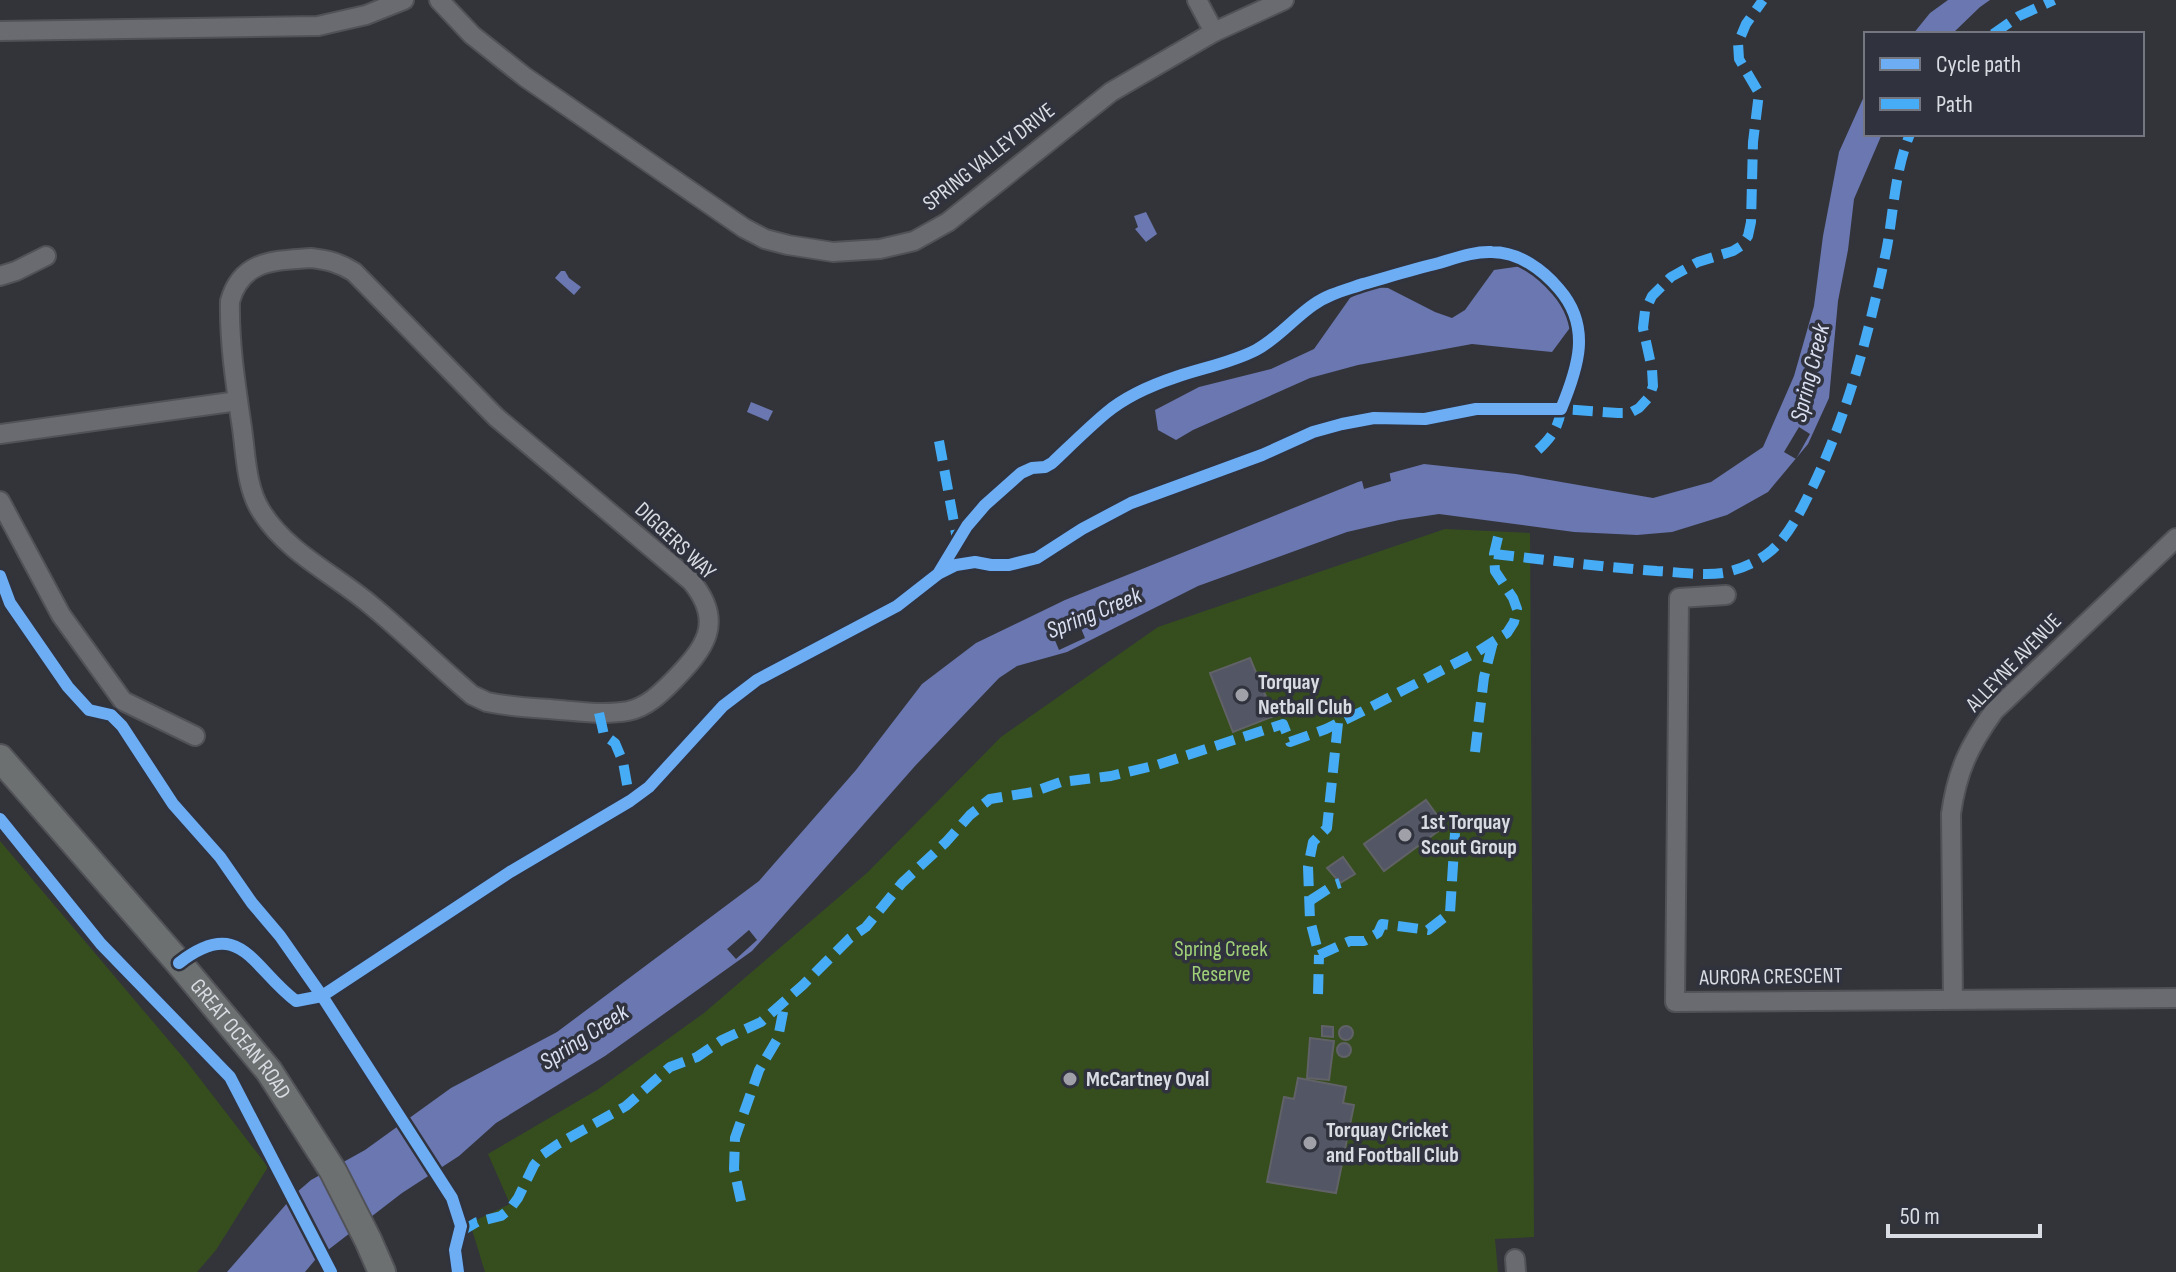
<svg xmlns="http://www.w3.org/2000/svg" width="2176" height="1272" font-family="'Sofia Sans Condensed',sans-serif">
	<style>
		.green { fill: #364e1e }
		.water { fill: #6a77b0 }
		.pier { fill: #33343a }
		.building { fill: #535664; stroke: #616267; stroke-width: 2 }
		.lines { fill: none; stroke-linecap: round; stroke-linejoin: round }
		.minor-casing { stroke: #515258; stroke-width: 22 }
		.primary-casing { stroke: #515258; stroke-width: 30 }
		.minor { stroke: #6a6b70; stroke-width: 18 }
		.primary { stroke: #6d7070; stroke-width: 26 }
		.quiet { stroke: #46acf6; stroke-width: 10; stroke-dasharray: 20 10; stroke-linecap: butt }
		.cycleway-casing { stroke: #30333d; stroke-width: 17 }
		.cycleway { stroke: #6dadf4; stroke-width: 12 }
		.poi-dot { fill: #a0a1a8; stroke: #30333d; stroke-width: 3 }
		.labels { text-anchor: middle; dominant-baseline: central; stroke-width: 7; stroke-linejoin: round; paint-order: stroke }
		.street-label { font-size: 22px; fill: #dadce3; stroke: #30333d }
		.poi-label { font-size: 22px; font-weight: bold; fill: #dadce3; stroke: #30333d; text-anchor: start }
		.park-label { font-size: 22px; fill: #a0d078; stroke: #30333d }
		.water-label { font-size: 24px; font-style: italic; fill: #d9dff1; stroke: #30333d }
	</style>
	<rect width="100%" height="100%" fill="#33343a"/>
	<!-- green -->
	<g class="green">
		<polygon points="1445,529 1530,533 1534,1237 1495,1239 1498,1272 485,1272 470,1223 510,1204 488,1154 597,1090 704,1013 868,872 1001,737 1158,627"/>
		<polygon points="0,841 187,1062 268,1167 216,1250 197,1272 0,1272"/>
	</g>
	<!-- water -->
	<g class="water">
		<polygon points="1948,0 1990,0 1980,7 1952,34 1913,34 1930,13"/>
		<polygon points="1866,92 1866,134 1882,134 1854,199 1848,250 1838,301 1829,398 1808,444 1768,492 1727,515 1672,532 1637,535 1574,532 1439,514 1399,520 1347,532 1198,586 1067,652 1017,666 999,678 915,766 752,951 605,1056 496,1123 459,1156 402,1193 315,1260 305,1272 227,1272 296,1193 311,1180 365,1150 451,1088 557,1032 759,881 856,770 922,684 976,643 1065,600 1358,482 1424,464 1516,474 1653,498 1711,482 1763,447 1794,376 1814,306 1823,236 1839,152"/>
		<polygon points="1146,212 1157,234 1146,242 1135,229 1138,227 1134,216"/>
		<polygon points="1522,266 1558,286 1572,325 1552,352 1472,344 1358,365 1310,378 1193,430 1176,440 1158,430 1155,410 1199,387 1271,369 1314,349 1350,298 1370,287 1388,288 1435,312 1452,318 1465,310 1494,270"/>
		<polygon points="561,271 565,271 569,278 581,287 574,295 555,278"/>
		<polygon points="751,402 773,411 768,421 747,412"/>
	</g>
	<!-- pier -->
	<g class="pier">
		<polygon points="1799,427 1810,434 1796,459 1784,452"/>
		<polygon points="1389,470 1391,481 1364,489 1361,477"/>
		<polygon points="1080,626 1085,638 1059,650 1054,638"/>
		<polygon points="749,930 757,940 736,959 727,949"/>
	</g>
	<!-- building -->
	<g class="building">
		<polygon points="1250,658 1274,716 1233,732 1210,673"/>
		<polygon points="1426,800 1445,826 1384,871 1364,844"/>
		<polygon points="1343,857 1355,874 1340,883 1327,868"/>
		<polygon points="1322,1026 1333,1027 1333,1037 1322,1036"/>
		<circle cx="1346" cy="1033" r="7"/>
		<polygon points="1310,1038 1334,1041 1329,1080 1307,1078"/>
		<circle cx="1344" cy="1050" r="7"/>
		<polygon points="1298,1078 1346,1087 1343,1103 1354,1105 1336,1193 1267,1182 1284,1097 1294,1099"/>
	</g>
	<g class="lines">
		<!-- minor casing -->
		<g class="minor-casing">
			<g id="minor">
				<polyline points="439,0 472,35 525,77 744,228 765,239 788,245 833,252 880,249 914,241 948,222 1111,92 1214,32 1284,0"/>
				<polyline points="1197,0 1214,32"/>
				<polyline points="0,31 318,26 366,15 404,0"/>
				<path d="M 311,258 C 328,260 340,263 354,272 L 496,417 L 691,581 C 726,623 704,649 673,681 C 660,694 647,707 628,711 C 606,715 582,712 560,710 C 536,708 511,707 487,702 L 472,695 C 438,666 406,634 372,606 C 336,575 287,553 261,511 C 246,487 246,456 242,428 C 236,387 229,343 230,301 C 242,259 275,261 311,258 Z"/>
				<polyline points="0,276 16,271 46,256"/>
				<polyline points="0,434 238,401"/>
				<polyline points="0,501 61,615 123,701 195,736"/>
				<polyline points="1726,595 1679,598 1675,1002 2176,998"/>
				<path d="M 1953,999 L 1951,814 C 1957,771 1969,746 1994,711 L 2176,538"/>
				<polyline points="1515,1259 1516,1272"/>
			</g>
		</g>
		<!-- primary casing -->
		<g class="primary-casing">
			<g id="primary">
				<path id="s1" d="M 0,758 L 179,963 L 269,1071 L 333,1171 L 368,1240 L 382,1272"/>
			</g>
		</g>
		<!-- minor -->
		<use href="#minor" class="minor"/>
		<!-- primary -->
		<use href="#primary" class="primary"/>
		<!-- quiet -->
		<g class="quiet">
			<polyline points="1993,34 2019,16 2054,0"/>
			<polyline points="939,441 957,539"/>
			<path d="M 1538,450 C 1551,438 1559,427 1561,409 L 1618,413 L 1630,413 L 1639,408 L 1649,397 L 1653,386 L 1652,369 L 1643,328 L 1645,311 L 1652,296 L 1671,277 L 1698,262 L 1733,251 L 1741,246 L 1748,236 L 1751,222 L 1753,142 L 1759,93 L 1739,59 L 1738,43 L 1746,24 L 1763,0"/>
			<path d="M 1494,554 C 1548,560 1602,567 1657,571 C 1678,572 1702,576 1723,573 C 1741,569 1758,562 1772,550 C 1791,533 1803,506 1814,484 C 1849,410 1869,332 1886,252 C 1894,212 1894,173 1910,134"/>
			<polyline points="599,713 604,735 615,743 623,762 630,801"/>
			<polyline points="1338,723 1327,828 1313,842 1308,867 1310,920 1319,955 1350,941 1364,941 1378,933 1382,924 1428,930 1450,913 1455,833"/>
			<polyline points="1475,752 1484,677 1493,642"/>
			<polyline points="1311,900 1334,885 1340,883"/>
			<polyline points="1318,994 1319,955"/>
			<polyline points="741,1201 734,1169 735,1138 759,1070 778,1038 785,1002"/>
			<polyline points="460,1232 477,1222 501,1216 510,1209 518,1198 534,1165 542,1155 558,1144 626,1106 670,1067 697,1057 722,1040 761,1022 803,985 850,938 866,927 902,883 946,842 970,815 990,799 1033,792 1061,782 1111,776 1157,765 1283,724 1290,742 1326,729 1363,711 1477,652 1507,633 1514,622 1517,609 1513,598 1495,571 1494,554 1498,537"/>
		</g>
		<!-- cycleway casing -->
		<g class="cycleway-casing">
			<g id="cycleway">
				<polyline points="0,576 10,603 68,687 89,710 111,715 122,726 173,804 220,857 252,903 280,936 322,996 452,1198 461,1226 455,1250 458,1272"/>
				<polyline points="0,819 101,944 230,1077 331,1272"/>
				<path d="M 179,963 C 241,915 252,968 296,1001 L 322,996 L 510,872 L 630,801 L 649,787 L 723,706 L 757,680 L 897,606 L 938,574 L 967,526 L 985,505 L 1021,473 L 1032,468 L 1045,467 L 1052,463 C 1070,446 1087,429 1106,413 C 1125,397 1152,385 1176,377 C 1202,368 1231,363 1256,350 C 1278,338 1293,319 1313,305 C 1328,294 1346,290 1363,284 C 1388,277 1414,269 1439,263 C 1456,258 1475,251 1492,252 C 1519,252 1543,270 1559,289 C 1592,327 1578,368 1561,409 L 1476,409 L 1425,419 L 1374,418 L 1342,424 L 1313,432 L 1262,455 L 1131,503 L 1082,529 L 1037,558 L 1009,565 L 991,565 L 975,562 L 956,565 L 938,574"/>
			</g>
		</g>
		<!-- cycleway -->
		<use href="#cycleway" class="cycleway"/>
	</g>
	<!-- markers -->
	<g class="poi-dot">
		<circle cx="1242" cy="695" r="8"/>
		<circle cx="1405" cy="835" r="8"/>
		<circle cx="1070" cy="1079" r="8"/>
		<circle cx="1310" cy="1143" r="8"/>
	</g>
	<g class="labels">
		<!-- street labels -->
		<g class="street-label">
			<text transform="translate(989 157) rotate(-38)">SPRING VALLEY DRIVE</text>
			<text transform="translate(675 541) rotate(43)">DIGGERS WAY</text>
			<text transform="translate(2014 663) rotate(-46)">ALLEYNE AVENUE</text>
			<text transform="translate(1771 977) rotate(-1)">AURORA CRESCENT</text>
			<text stroke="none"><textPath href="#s1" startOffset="370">GREAT OCEAN ROAD</textPath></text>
		</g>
		<!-- poi labels -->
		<g class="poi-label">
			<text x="1258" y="682">Torquay<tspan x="1258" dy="25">Netball Club</tspan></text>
			<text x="1421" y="822">1st Torquay<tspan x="1421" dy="25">Scout Group</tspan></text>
			<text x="1086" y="1079">McCartney Oval</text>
			<text x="1326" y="1130">Torquay Cricket<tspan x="1326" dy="25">and Football Club</tspan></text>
		</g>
		<!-- park labels -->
		<g class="park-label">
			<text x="1221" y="949">Spring Creek<tspan x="1221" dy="25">Reserve</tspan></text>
		</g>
		<!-- water labels -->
		<g class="water-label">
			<text transform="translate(1810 373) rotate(-76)">Spring Creek</text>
			<text transform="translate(1094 613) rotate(-22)">Spring Creek</text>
			<text transform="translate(584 1037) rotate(-33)">Spring Creek</text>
		</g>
	</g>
	<!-- legend -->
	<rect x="1864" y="32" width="280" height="104" fill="#30333d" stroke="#74777f" stroke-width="2"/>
	<rect x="1880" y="58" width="40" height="12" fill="#6dadf4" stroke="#74777f" stroke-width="2"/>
	<text x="1936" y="72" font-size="24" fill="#dadce3">Cycle path</text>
	<rect x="1880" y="98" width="40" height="12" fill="#46acf6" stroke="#74777f" stroke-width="2"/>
	<text x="1936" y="112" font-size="24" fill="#dadce3">Path</text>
	<!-- scale -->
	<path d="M1888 1224v12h152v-12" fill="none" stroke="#dadce3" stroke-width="4"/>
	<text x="1900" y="1224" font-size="24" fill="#dadce3" stroke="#30333d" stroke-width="6" paint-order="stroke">50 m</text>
</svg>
